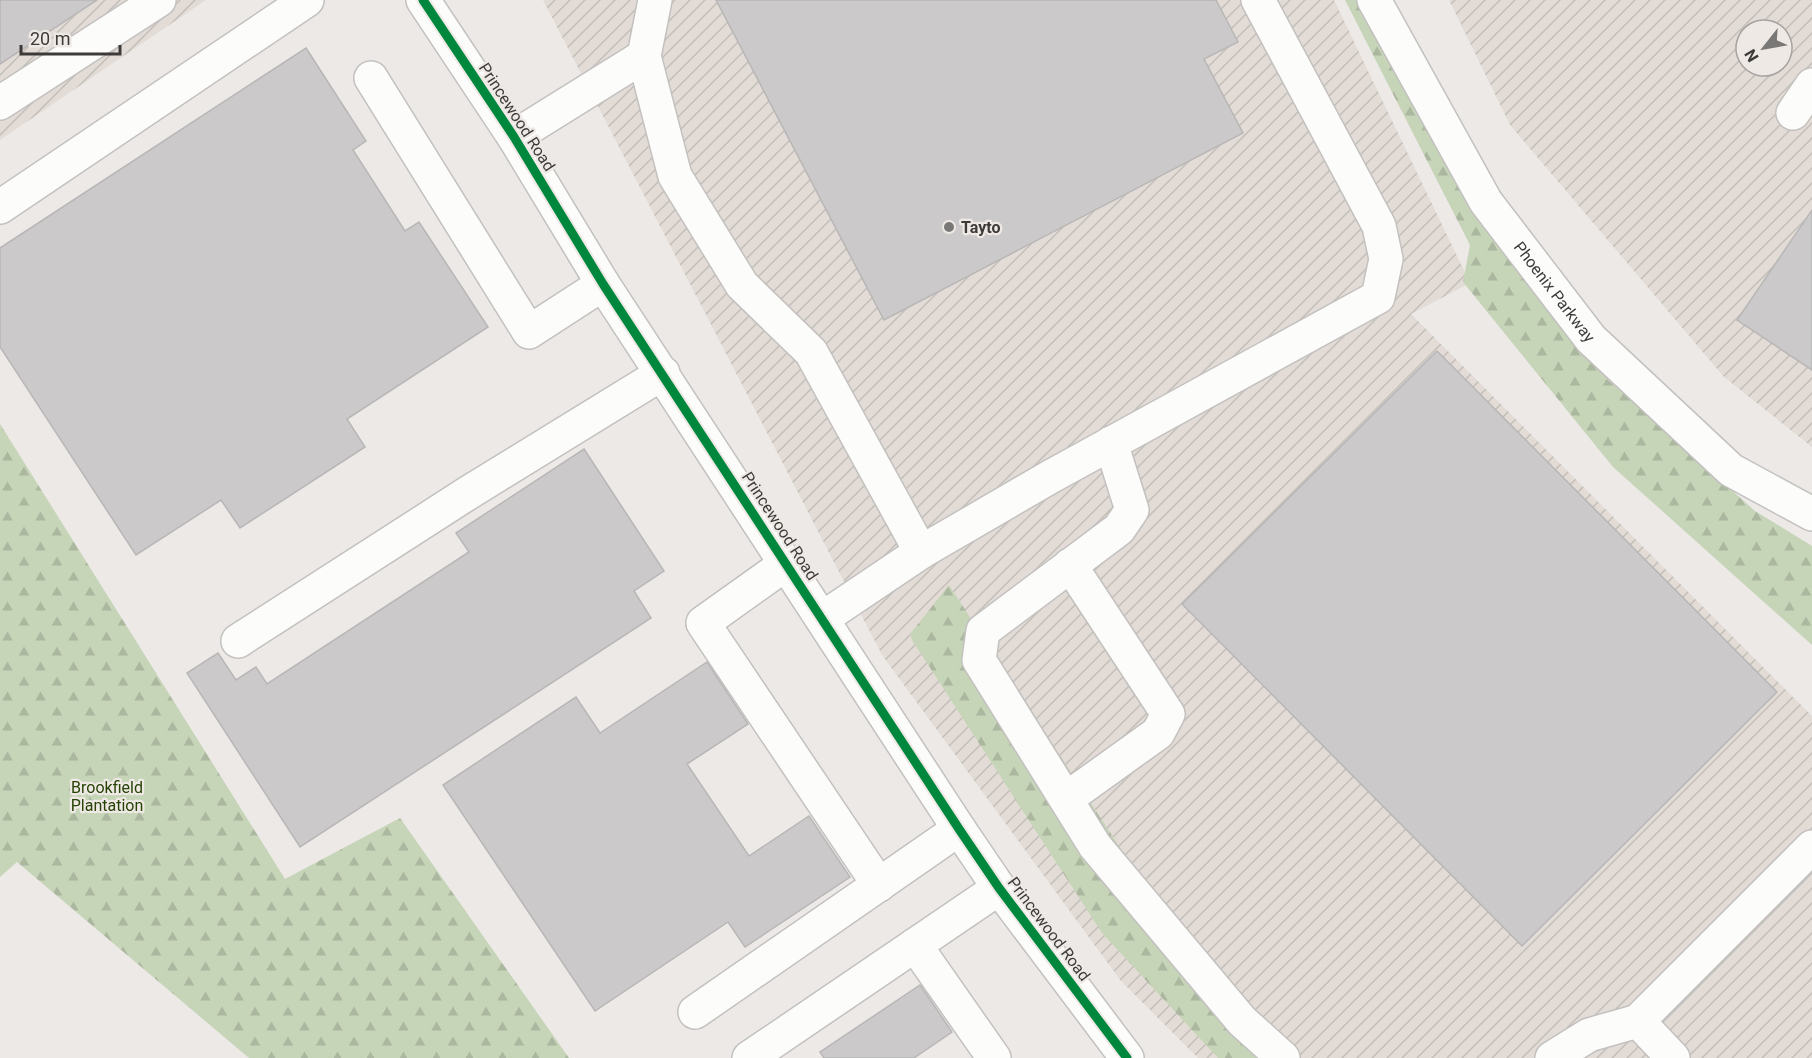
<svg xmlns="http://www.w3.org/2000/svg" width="1812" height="1058" font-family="Roboto,sans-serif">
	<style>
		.industrial { fill: url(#industrial-furrows); fill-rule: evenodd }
		.forest { fill: url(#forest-firs) }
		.building { fill: #cbc9c9; stroke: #b8b6b6; stroke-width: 1.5 }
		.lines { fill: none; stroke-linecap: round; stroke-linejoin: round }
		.minor-casing { stroke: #c3c1c0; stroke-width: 36 }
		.major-casing { stroke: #c3c1c0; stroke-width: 36 }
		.minor { stroke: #fcfcfb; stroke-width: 33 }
		.major { stroke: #fcfcfb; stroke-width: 33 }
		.cycleway-casing { stroke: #eee9e5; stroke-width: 13 }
		.cycleway { stroke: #00873e; stroke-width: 9 }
		.poi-dot { fill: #7a7876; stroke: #eee9e5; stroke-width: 2 }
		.labels { text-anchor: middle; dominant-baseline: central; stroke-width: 4.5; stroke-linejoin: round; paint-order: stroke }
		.street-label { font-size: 16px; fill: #3c3b39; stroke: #eee9e5 }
		.poi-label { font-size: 16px; font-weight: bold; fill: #3c3b39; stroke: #eee9e5; text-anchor: start }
		.park-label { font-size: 16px; fill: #264205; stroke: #eee9e5 }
	</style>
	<defs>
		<pattern id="industrial-furrows" width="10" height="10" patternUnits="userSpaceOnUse" patternTransform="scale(1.5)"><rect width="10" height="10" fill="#e3dcd6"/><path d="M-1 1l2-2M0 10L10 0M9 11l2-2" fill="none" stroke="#c4beb8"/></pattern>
		<pattern id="forest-firs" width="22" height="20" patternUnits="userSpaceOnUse" patternTransform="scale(1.5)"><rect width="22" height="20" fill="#c6d4b7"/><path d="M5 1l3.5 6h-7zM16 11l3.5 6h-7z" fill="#abb79e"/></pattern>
	</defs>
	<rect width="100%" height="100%" fill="#ece9e7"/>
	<!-- industrial -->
	<g class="industrial">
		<polygon points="0,0 206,0 0,140"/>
		<polygon points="543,0 1334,0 1470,283 1411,314 1812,716 1812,1058 1198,1058 1121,981 882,655"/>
		<path d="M 1449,0 L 1812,0 L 1812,447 L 1724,377 L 1510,125 ZM 1746,30 L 1782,30 L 1782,66 L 1746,66 Z"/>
	</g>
	<!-- forest -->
	<g class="forest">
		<polygon points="1345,0 1367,0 1585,349 1608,380 1755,511 1812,546 1812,645 1613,467 1463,282 1470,245"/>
		<polygon points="0,424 285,879 400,818 569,1058 249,1058 17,862 0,877"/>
		<polygon points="949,585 1167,920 1150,937 1267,1058 1218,1058 1102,933 912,640 910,634"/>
	</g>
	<!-- building -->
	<g class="building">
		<polygon points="0,0 97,0 0,64"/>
		<polygon points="716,0 1216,0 1238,42 1204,59 1243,133 884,320"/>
		<polygon points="306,48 366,141 353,150 405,231 419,222 488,327 347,419 365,447 240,528 221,500 136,555 0,347 0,248"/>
		<polygon points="1812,210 1812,370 1737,320"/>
		<polygon points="1437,351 1777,692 1522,946 1182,604"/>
		<polygon points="584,449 664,571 634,591 651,618 300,847 187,673 218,653 236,680 256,667 267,684 469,552 456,533"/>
		<polygon points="707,662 748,724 687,764 749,856 809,816 850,877 745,947 728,922 595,1011 443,785 576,697 600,733"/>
		<polygon points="920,985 952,1032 914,1058 824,1058 820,1052"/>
	</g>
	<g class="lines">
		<!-- minor casing -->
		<g class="minor-casing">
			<g id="minor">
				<polyline points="423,0 514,137 603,284 959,829 999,888 1127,1058"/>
				<polyline points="655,0 644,56 675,176 742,285 811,352 921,552"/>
				<polyline points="371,78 529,332 603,284"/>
				<polyline points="0,103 159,0"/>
				<polyline points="1793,113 1812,85"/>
				<polyline points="514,137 644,56"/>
				<polyline points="0,207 307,0"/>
				<polyline points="1111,443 1132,510 1119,529 983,631 979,660 1095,846 1242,1021 1283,1058"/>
				<polyline points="787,563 703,623 879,885"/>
				<polyline points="823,618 921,552 1050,477 1378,297 1386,259 1379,226 1258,0"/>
				<polyline points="238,641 468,493 663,373"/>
				<polyline points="1066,799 1158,733 1168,714 1070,565"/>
				<polyline points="915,945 994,1058"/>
				<polyline points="695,1012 959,829"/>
				<polyline points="1638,1021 1673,1058"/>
				<polyline points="749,1058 999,888"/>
				<polyline points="1552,1058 1589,1035 1638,1021 1812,847"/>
			</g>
		</g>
		<!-- major casing -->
		<g class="major-casing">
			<g id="major">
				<path id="s1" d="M 1374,0 L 1486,202 L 1591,339 L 1731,470 L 1812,514"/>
			</g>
		</g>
		<!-- minor -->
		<use href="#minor" class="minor"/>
		<!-- major -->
		<use href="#major" class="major"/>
		<!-- cycleway casing -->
		<g class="cycleway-casing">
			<polyline id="cycleway" points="423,0 514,137 603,284 959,829 999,888 1127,1058"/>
		</g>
		<!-- cycleway -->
		<use href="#cycleway" class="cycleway"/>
	</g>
	<!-- markers -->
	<circle class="poi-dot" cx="949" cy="227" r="6"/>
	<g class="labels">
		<!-- street labels -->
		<g class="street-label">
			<text transform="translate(517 117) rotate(57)">Princewood Road</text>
			<text stroke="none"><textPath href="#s1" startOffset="344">Phoenix Parkway</textPath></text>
			<text transform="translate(780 526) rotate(57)">Princewood Road</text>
			<text transform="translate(1049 929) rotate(53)">Princewood Road</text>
		</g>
		<!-- poi labels -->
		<g class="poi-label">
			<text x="961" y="227">Tayto</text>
		</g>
		<!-- park labels -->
		<g class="park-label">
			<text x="107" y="787">Brookfield<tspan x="107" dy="18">Plantation</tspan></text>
		</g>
	</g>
	<!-- north arrow -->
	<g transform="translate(1764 48) rotate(239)"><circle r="28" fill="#eee9e5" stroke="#a7a3a0" stroke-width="1.5"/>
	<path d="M0-4.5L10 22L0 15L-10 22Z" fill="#7a7876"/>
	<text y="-9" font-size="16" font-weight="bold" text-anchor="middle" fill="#3c3b39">N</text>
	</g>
	<!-- scale -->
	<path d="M21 45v9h99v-9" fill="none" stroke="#3c3b39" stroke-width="3"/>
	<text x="30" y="45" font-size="18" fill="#3c3b39" stroke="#eee9e5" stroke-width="4.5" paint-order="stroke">20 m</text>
</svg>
